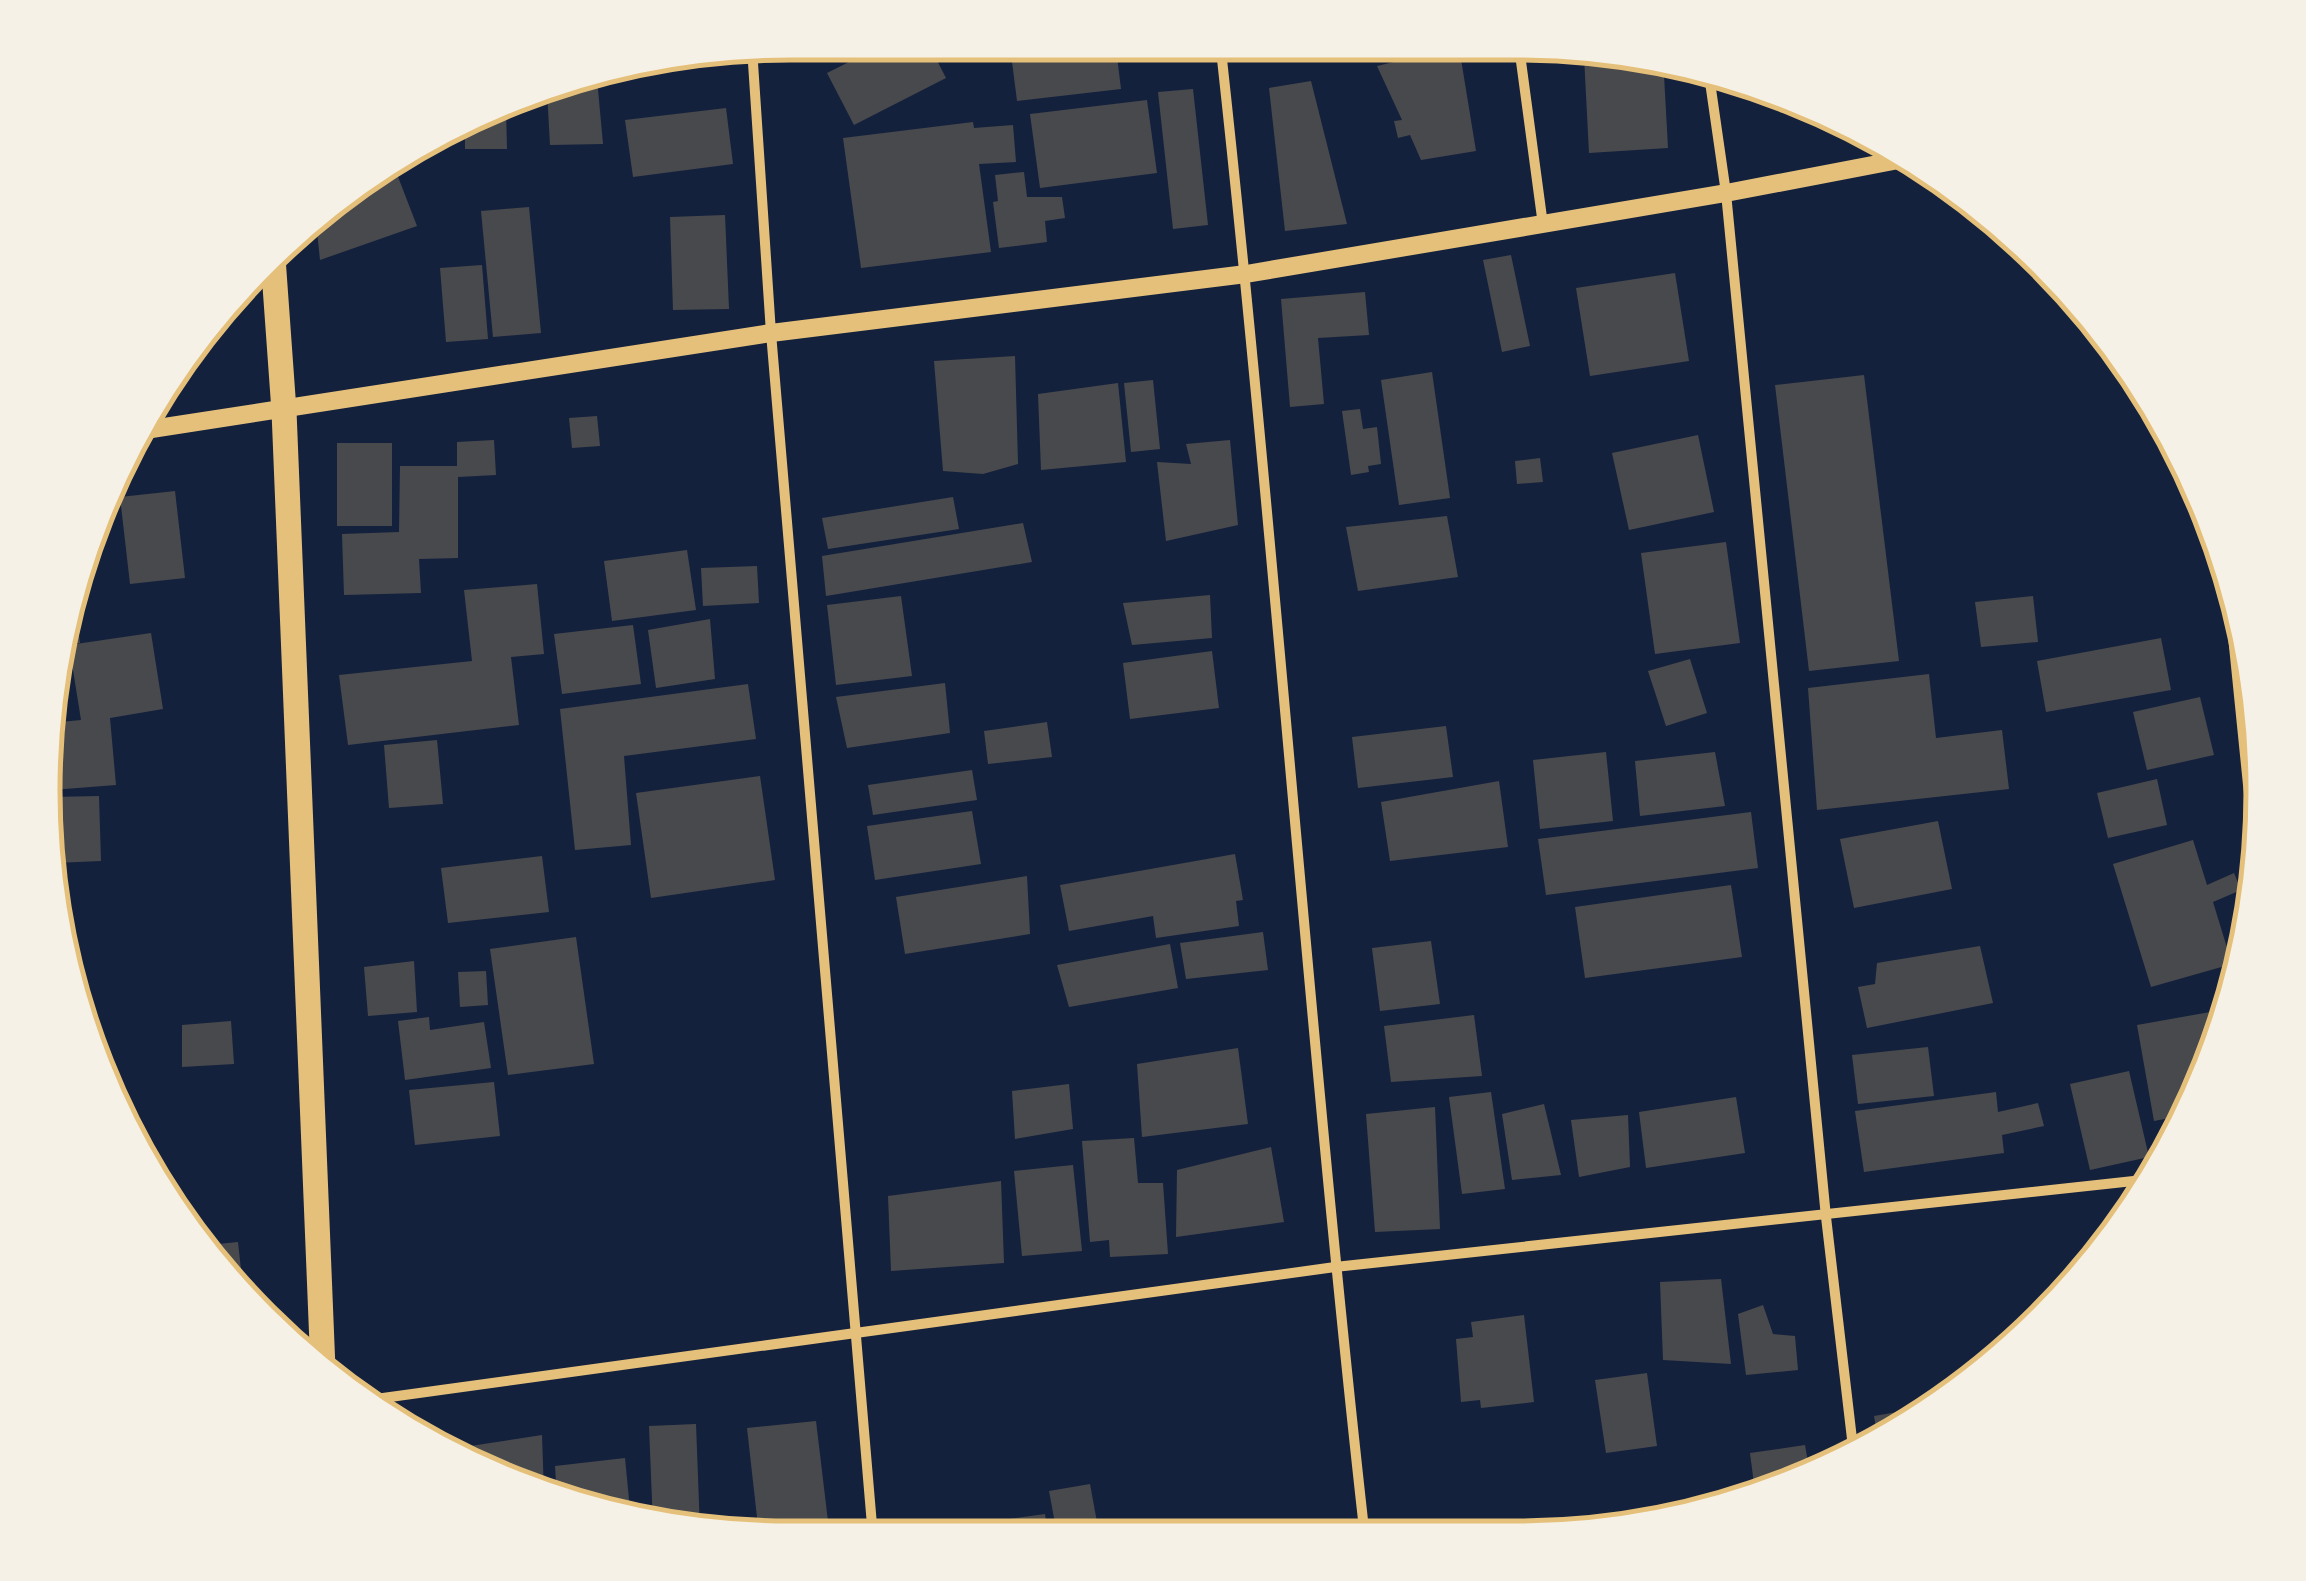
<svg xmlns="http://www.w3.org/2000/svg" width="2306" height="1581" font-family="Jost,sans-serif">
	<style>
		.building { fill: #48494c }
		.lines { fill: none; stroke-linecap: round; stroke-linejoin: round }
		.minor { stroke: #e5c07b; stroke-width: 10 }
		.tertiary { stroke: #e5c07b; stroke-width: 18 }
		.primary { stroke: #e5c07b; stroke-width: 25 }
		.rim { fill: none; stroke: #e5c07b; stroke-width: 5 }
	</style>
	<rect width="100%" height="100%" fill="#14213d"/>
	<!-- building -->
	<g class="building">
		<polygon points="885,44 929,45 946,78 854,125 827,73"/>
		<polygon points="1010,46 1116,48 1121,89 1017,101"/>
		<polygon points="1431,53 1460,53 1476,151 1421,160 1410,135 1398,138 1394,121 1402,120 1377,66"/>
		<polygon points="693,55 693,62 659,64 659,60"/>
		<polygon points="1584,56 1663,57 1668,148 1589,153"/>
		<polygon points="596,68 603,144 550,145 547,91"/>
		<polygon points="1311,81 1347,224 1285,231 1269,88"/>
		<polygon points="1193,89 1208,225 1173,229 1158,92"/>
		<polygon points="1147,100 1157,173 1040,188 1030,114"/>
		<polygon points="726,108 733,164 633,177 625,120"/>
		<polygon points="506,109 507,149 465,149 465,128"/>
		<polygon points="973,122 974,128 1013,125 1016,162 979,164 991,252 861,268 843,138"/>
		<polygon points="395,169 417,226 320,260 316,221 360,181"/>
		<polygon points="1024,172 1027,197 1062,197 1065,218 1045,221 1047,242 999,248 993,202 998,201 995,175"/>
		<polygon points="529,207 541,333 493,337 481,211"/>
		<polygon points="725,215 729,309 673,310 670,217"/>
		<polygon points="1511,255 1530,346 1502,352 1483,260"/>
		<polygon points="482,265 488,339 446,342 440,268"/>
		<polygon points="1675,273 1689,361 1590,376 1576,288"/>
		<polygon points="1365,292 1369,335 1318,338 1324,404 1290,407 1281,299"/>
		<polygon points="1015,356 1018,464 983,474 943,471 934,361"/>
		<polygon points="1432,372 1450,498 1399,505 1381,380"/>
		<polygon points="1864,375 1899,661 1809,671 1775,385"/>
		<polygon points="1153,380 1160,449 1131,452 1124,383"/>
		<polygon points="1118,383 1126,462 1041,470 1038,394"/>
		<polygon points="1360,409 1363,429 1377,427 1381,464 1368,466 1369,472 1351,475 1342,411"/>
		<polygon points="597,416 600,446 572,448 569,418"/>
		<polygon points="1698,435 1714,512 1629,530 1612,453"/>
		<polygon points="494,440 496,475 458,477 458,558 419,559 421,593 344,595 342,534 399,532 400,466 457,466 457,442"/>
		<polygon points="1230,440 1238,525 1166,541 1157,462 1191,464 1186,444"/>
		<rect x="337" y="443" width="55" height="83"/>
		<polygon points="1540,458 1543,482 1517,484 1515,461"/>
		<polygon points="175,491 185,578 130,584 120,497"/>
		<polygon points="953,497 959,529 828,549 822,518"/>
		<polygon points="1447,516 1458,577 1358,591 1346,527"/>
		<polygon points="1023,523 1032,562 826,596 822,556"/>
		<polygon points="1726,542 1740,643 1655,654 1641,553"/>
		<polygon points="687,550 696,610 612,621 604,561"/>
		<polygon points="757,566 759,603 703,606 701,568"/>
		<polygon points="537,584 544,654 511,657 519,725 348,745 339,675 472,661 464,590"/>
		<polygon points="1210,595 1212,638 1132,645 1123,603"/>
		<polygon points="901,596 912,676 836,685 827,605"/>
		<polygon points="2033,596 2038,642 1981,647 1975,602"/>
		<polygon points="74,599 80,643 62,645"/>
		<polygon points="710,619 715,679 656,688 648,630"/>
		<polygon points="633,625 641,684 562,694 554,634"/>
		<polygon points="151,633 163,709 110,718 116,785 52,790 50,723 81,720 69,645"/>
		<polygon points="2161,638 2171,690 2046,712 2037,661"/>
		<polygon points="1212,651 1219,708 1130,719 1123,663"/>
		<polygon points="1690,659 1707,713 1666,726 1648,671"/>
		<polygon points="1929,674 1936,738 2002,730 2009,789 1817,810 1808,688"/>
		<polygon points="945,683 950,733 847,748 836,697"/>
		<polygon points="748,684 756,739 624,756 631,845 575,850 560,709"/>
		<polygon points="2200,697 2214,755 2147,770 2133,712"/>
		<polygon points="1047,722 1052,757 988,764 984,731"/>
		<polygon points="1446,726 1453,777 1358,788 1352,737"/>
		<polygon points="437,740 443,804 389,808 384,745"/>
		<polygon points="1606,752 1613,821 1540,829 1533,760"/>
		<polygon points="1715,752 1725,806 1640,816 1635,761"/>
		<polygon points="972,770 977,800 873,815 868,785"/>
		<polygon points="760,776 775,880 651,898 636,793"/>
		<polygon points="2157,779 2167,825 2108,838 2097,793"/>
		<polygon points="1499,781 1508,847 1390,861 1381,802"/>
		<polygon points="99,796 101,861 54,863 52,797"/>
		<polygon points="972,811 981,864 875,880 867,826"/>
		<polygon points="1751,812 1758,868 1546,895 1538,839"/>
		<polygon points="1938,821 1952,889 1854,908 1840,839"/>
		<polygon points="2193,840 2207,885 2234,873 2241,890 2213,902 2232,964 2151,987 2113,864"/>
		<polygon points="1235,854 1243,900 1236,901 1239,926 1156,938 1153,916 1069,931 1060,885"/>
		<polygon points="542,856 549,912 448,923 441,868"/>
		<polygon points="1027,876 1030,934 905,954 896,897"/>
		<polygon points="1731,885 1742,957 1585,978 1575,907"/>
		<polygon points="1263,932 1268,970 1186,979 1180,943"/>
		<polygon points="576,937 594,1064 508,1075 490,949"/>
		<polygon points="1431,941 1440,1004 1380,1011 1372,948"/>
		<polygon points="1170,944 1178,988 1069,1007 1057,965"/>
		<polygon points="1980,946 1993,1003 1867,1028 1858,987 1875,984 1877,963"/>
		<polygon points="414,961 417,1012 368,1016 364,967"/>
		<polygon points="486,971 488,1005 460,1007 458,972"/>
		<polygon points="2227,1009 2206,1077 2186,1115 2154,1121 2137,1025"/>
		<polygon points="1474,1015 1482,1076 1391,1082 1384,1026"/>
		<polygon points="429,1017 430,1030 484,1022 491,1068 405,1080 398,1021"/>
		<polygon points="231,1021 234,1064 182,1067 182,1025"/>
		<polygon points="1928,1047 1934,1096 1858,1104 1852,1055"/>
		<polygon points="1238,1048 1248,1124 1142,1137 1137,1064"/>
		<polygon points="2129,1071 2149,1157 2090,1170 2070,1084"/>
		<polygon points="494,1082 500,1136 415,1145 409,1090"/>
		<polygon points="1069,1084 1073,1129 1015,1139 1012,1091"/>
		<polygon points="1491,1092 1505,1189 1462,1194 1449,1097"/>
		<polygon points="1996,1092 1998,1112 2038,1103 2044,1126 2002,1135 2004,1153 1864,1172 1855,1111"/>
		<polygon points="1736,1097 1745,1153 1646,1168 1639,1112"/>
		<polygon points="1544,1104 1561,1175 1512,1180 1502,1114"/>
		<polygon points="1435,1107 1440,1229 1375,1232 1366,1114"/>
		<polygon points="1628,1115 1630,1167 1579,1177 1571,1120"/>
		<polygon points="1134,1138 1138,1183 1163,1183 1168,1254 1110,1257 1109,1240 1090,1242 1082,1141"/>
		<polygon points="1271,1147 1284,1222 1176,1237 1177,1170"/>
		<polygon points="1073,1165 1082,1251 1022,1256 1014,1171"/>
		<polygon points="1001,1181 1004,1263 891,1271 888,1196"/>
		<polygon points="238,1242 243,1288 239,1288 208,1245"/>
		<polygon points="1721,1279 1731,1364 1663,1360 1660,1282"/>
		<polygon points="1763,1305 1773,1334 1795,1336 1798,1370 1746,1375 1738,1314"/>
		<polygon points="1524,1315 1534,1402 1481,1408 1480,1400 1461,1402 1456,1339 1473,1337 1471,1322"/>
		<polygon points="1647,1373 1657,1446 1606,1453 1595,1380"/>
		<polygon points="1921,1408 1878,1439 1874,1416"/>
		<polygon points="816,1421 830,1538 759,1535 747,1428"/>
		<polygon points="696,1424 700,1530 653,1525 649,1426"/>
		<polygon points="542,1435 544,1494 504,1481 444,1450"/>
		<polygon points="1805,1445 1810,1474 1755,1492 1750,1453"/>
		<polygon points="625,1458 631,1520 557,1497 555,1466"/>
		<polygon points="1090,1484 1099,1533 1057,1534 1049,1491"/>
		<polygon points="1045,1514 1048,1534 943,1536 942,1528"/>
		<polygon points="1178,1520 1180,1532 1111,1533 1110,1528"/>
	</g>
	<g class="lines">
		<!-- minor -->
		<g class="minor">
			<polyline points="752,48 771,333 873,1537"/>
			<path d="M 1221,50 C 1275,542 1309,1037 1364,1529"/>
			<polyline points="1520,54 1543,225"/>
			<polyline points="1709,75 1726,193 1826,1217 1854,1456"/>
			<polyline points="2226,567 2256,864"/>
			<polyline points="361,1401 1335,1267 2152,1179"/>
		</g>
		<!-- tertiary -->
		<polyline class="tertiary" points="145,430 771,333 1246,274 1726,193 1909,158"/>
		<!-- primary -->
		<polyline class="primary" points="273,258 284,411 323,1369"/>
	</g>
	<!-- crop -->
	<path d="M0 0H2306V1581H0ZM790 60H1516A730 730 0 0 1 2246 790V791A730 730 0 0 1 1516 1521H790A730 730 0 0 1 60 791V790A730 730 0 0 1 790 60Z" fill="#f6f1e7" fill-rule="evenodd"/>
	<path class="rim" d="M790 60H1516A730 730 0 0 1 2246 790V791A730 730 0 0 1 1516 1521H790A730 730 0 0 1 60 791V790A730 730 0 0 1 790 60Z"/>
</svg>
